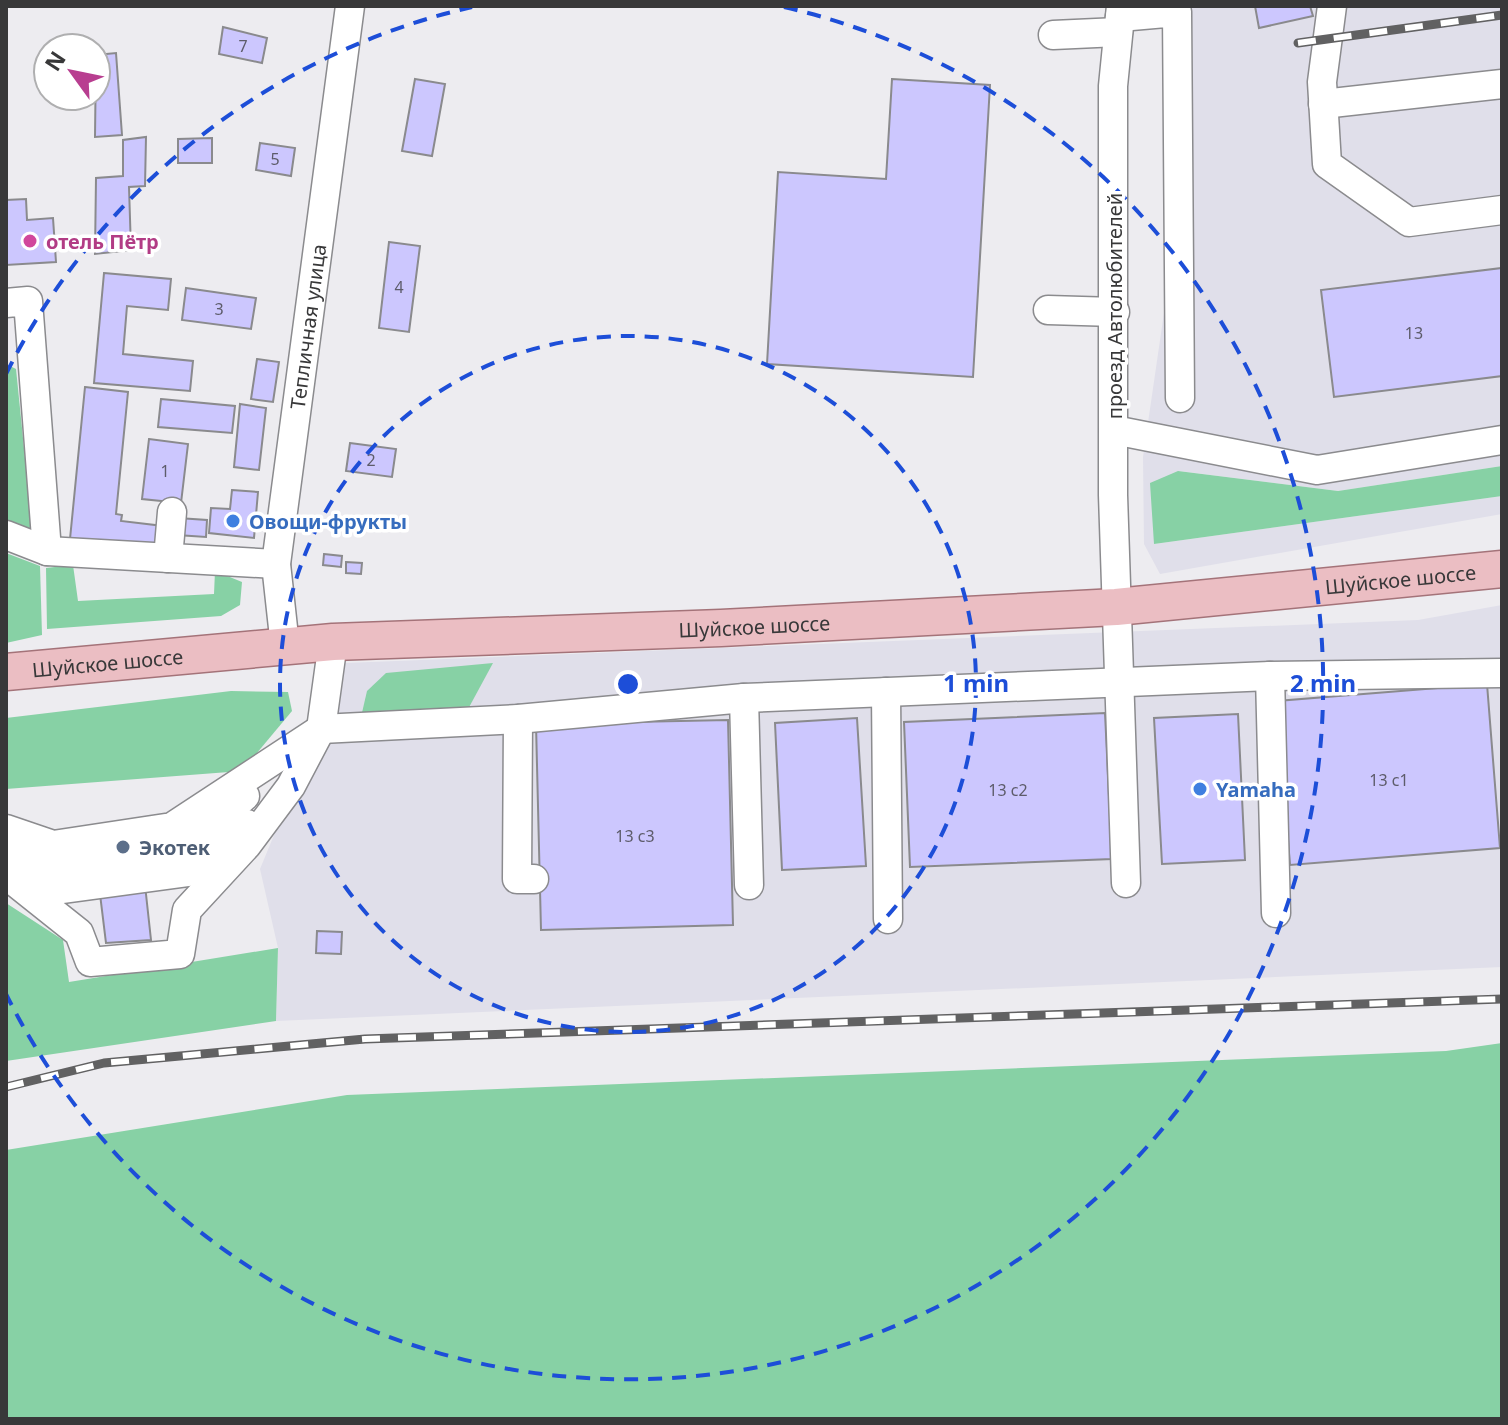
<svg xmlns="http://www.w3.org/2000/svg" width="1508" height="1425" font-family="'Noto Sans',sans-serif">
	<style>
		.built { fill: #e0dfea }
		.green { fill: #87d1a5 }
		.building { fill: #ccc7fe; stroke: #8a8a8d; stroke-width: 2 }
		.lines { fill: none; stroke-linecap: round; stroke-linejoin: round }
		.minor-casing { stroke: #8b8b8e; stroke-width: 31 }
		.major-casing { stroke: #a47379; stroke-width: 39 }
		.minor { stroke: #fff; stroke-width: 28 }
		.major { stroke: #ebbec3; stroke-width: 36 }
		.rail-casing { stroke: #616162; stroke-width: 9 }
		.rail { stroke: #fff; stroke-width: 6; stroke-dasharray: 18; stroke-linecap: butt }
		.ring { fill: none; stroke: #1d4ed8; stroke-width: 4; stroke-dasharray: 14 10 }
		.hotel-dot { fill: #d1479c; stroke: #fff; stroke-width: 3 }
		.shop-dot { fill: #3f7fe0; stroke: #fff; stroke-width: 3 }
		.service-dot { fill: #5c6f8a; stroke: #fff; stroke-width: 3 }
		.labels { text-anchor: middle; dominant-baseline: central; stroke-width: 7; stroke-linejoin: round; paint-order: stroke }
		.number-label { font-size: 16px; fill: #5d5c6a }
		.hotel-label { font-size: 20px; font-weight: bold; fill: #b23c85; stroke: #fff; text-anchor: start }
		.street-label { font-size: 20px; fill: #383839; stroke: #fff }
		.shop-label { font-size: 20px; font-weight: bold; fill: #366cbe; stroke: #fff; text-anchor: start }
		.service-label { font-size: 20px; font-weight: bold; fill: #4e5e75; stroke: #fff; text-anchor: start }
		.centre { fill: #1d4ed8; stroke: #fff; stroke-width: 4 }
		.ring-label { font-size: 24px; text-anchor: middle; font-weight: bold; fill: #1d4ed8; stroke: #fff; stroke-width: 7; stroke-linejoin: round; paint-order: stroke }
	</style>
	<rect width="100%" height="100%" fill="#edecf0"/>
	<!-- built -->
	<g class="built">
		<polygon points="1167,6 1502,6 1502,466 1338,491 1179,471 1154,544 1502,496 1502,514 1160,574 1144,544 1143,457 1166,299"/>
		<polygon points="1502,605 1502,967 276,1021 278,948 260,869 345,663 1418,620"/>
	</g>
	<!-- green -->
	<g class="green">
		<polygon points="6,364 16,369 33,537 6,527"/>
		<polygon points="1502,466 1502,496 1154,544 1150,483 1178,471 1338,491"/>
		<polygon points="6,553 40,566 42,635 6,643"/>
		<polygon points="73,565 78,601 214,594 215,571 242,582 240,605 221,616 47,629 46,568"/>
		<polygon points="493,663 467,711 361,717 367,691 386,673"/>
		<polygon points="231,691 288,692 292,711 242,771 6,789 6,718"/>
		<polygon points="6,903 63,940 69,982 278,948 276,1021 6,1061"/>
		<polygon points="1502,1043 1502,1419 6,1419 6,1150 347,1095 1446,1051"/>
	</g>
	<!-- building -->
	<g class="building">
		<polygon points="1255,6 1310,6 1313,16 1259,28"/>
		<polygon points="223,27 267,38 262,63 219,54"/>
		<polygon points="116,53 122,135 95,137 96,55"/>
		<polygon points="415,79 445,84 432,156 402,151"/>
		<polygon points="892,79 990,85 973,377 767,364 778,172 886,179"/>
		<polygon points="146,137 145,186 129,187 131,250 95,254 96,178 123,176 123,140"/>
		<polygon points="212,138 212,163 178,163 178,139"/>
		<polygon points="260,143 295,148 291,176 256,170"/>
		<polygon points="26,199 27,220 53,218 56,262 6,265 6,200"/>
		<polygon points="389,242 420,246 409,332 379,328"/>
		<polygon points="1502,268 1502,376 1334,397 1321,290"/>
		<polygon points="104,273 171,279 168,310 127,306 123,354 193,361 190,391 94,383"/>
		<polygon points="186,288 256,298 251,329 182,320"/>
		<polygon points="257,359 279,362 273,402 251,399"/>
		<polygon points="85,387 128,392 116,514 122,515 121,521 163,526 161,548 70,539"/>
		<polygon points="161,399 235,406 232,433 158,427"/>
		<polygon points="240,404 266,408 259,470 234,467"/>
		<polygon points="149,439 188,444 181,503 142,499"/>
		<polygon points="350,443 396,449 392,477 346,471"/>
		<polygon points="232,490 258,492 254,538 209,533 211,508 230,509"/>
		<polygon points="178,518 207,520 206,537 177,535"/>
		<polygon points="324,554 342,556 341,567 323,565"/>
		<polygon points="346,562 362,563 361,574 346,573"/>
		<polygon points="1487,684 1500,848 1290,865 1277,701"/>
		<polygon points="1105,713 1112,859 910,867 904,722"/>
		<polygon points="1238,714 1245,860 1162,864 1154,718"/>
		<polygon points="857,718 866,866 782,870 775,723"/>
		<polygon points="728,720 733,925 541,930 536,724"/>
		<polygon points="145,885 151,940 106,943 100,894"/>
		<polygon points="317,931 342,932 341,954 316,953"/>
	</g>
	<g class="lines">
		<!-- minor casing -->
		<g class="minor-casing">
			<g id="minor">
				<polyline points="1121,6 1113,86 1113,495 1126,883"/>
				<polyline points="1332,6 1322,82 1327,164 1409,222 1502,210"/>
				<polyline points="1120,17 1177,12 1180,398"/>
				<polyline points="1053,35 1118,32"/>
				<polyline points="1323,104 1502,84"/>
				<polyline points="6,303 28,301 47,551"/>
				<polyline points="1048,310 1115,312"/>
				<polyline points="1114,430 1317,470 1502,440"/>
				<polyline points="6,535 47,551 276,564"/>
				<polyline points="168,558 172,512"/>
				<path id="s1" d="M 285,646 L 276,564 L 350,6"/>
				<polyline points="1270,676 1276,913"/>
				<polyline points="886,692 888,919"/>
				<polyline points="744,698 749,885"/>
				<polyline points="518,719 517,879 534,879"/>
				<polyline points="6,829 53,845 172,827 321,729 518,719 744,698 1270,676 1502,673"/>
				<polyline points="6,846 50,867 184,850 245,796"/>
				<polyline points="24,872 56,890 189,872 247,824"/>
				<polyline points="6,875 79,933 90,962 180,954 187,910 247,845 291,786 321,729 333,642"/>
			</g>
		</g>
		<!-- major casing -->
		<g class="major-casing">
			<g id="major">
				<path id="s2" d="M 6,672 L 333,642 L 721,628 L 1116,607 L 1502,569"/>
			</g>
		</g>
		<!-- minor -->
		<use href="#minor" class="minor"/>
		<!-- major -->
		<use href="#major" class="major"/>
		<!-- rail casing -->
		<g class="rail-casing">
			<g id="rail">
				<polyline points="1298,43 1502,15"/>
				<polyline points="6,1087 104,1063 365,1039 1502,999"/>
			</g>
		</g>
		<!-- rail -->
		<use href="#rail" class="rail"/>
	</g>
	<!-- distance rings -->
	<g class="ring">
		<circle cx="628" cy="684" r="348"/>
		<path d="M6 374A695 695 0 0 1 472 7M784 7A695 695 0 1 1 6 994"/>
	</g>
	<!-- markers -->
	<circle class="hotel-dot" cx="30" cy="241" r="8"/>
	<g class="shop-dot">
		<circle cx="233" cy="521" r="8"/>
		<circle cx="1200" cy="789" r="8"/>
	</g>
	<circle class="service-dot" cx="123" cy="847" r="8"/>
	<g class="labels">
		<!-- number labels -->
		<g class="number-label">
			<text x="243" y="46">7</text>
			<text x="275" y="159">5</text>
			<text x="399" y="287">4</text>
			<text x="219" y="309">3</text>
			<text x="1414" y="333">13</text>
			<text x="371" y="460">2</text>
			<text x="165" y="471">1</text>
			<text x="1389" y="780">13 с1</text>
			<text x="1008" y="790">13 с2</text>
			<text x="635" y="836">13 с3</text>
		</g>
		<!-- hotel labels -->
		<g class="hotel-label">
			<text x="46" y="241">отель Пётр</text>
		</g>
		<!-- street labels -->
		<g class="street-label">
			<text transform="translate(1114 306) rotate(-90)">проезд Автолюбителей</text>
			<text stroke="none"><textPath href="#s1" startOffset="322">Тепличная улица</textPath></text>
			<text stroke="none"><textPath href="#s2" startOffset="1398">Шуйское шоссе</textPath></text>
			<text stroke="none"><textPath href="#s2" startOffset="750">Шуйское шоссе</textPath></text>
			<text stroke="none"><textPath href="#s2" startOffset="102">Шуйское шоссе</textPath></text>
		</g>
		<!-- shop labels -->
		<g class="shop-label">
			<text x="249" y="521">Овощи-фрукты</text>
			<text x="1216" y="789">Yamaha</text>
		</g>
		<!-- service labels -->
		<g class="service-label">
			<text x="139" y="847">Экотек</text>
		</g>
	</g>
	<circle cx="628" cy="684" r="12" class="centre"/>
	<g class="ring-label">
		<text x="976" y="692">1 min</text>
		<text x="1323" y="692">2 min</text>
	</g>
	<!-- border -->
	<rect width="1508" height="1425" fill="none" stroke="#383839" stroke-width="16"/>
	<!-- north arrow -->
	<g transform="translate(72 72) rotate(303)"><circle r="38" fill="#ffffff" stroke="#afafb0" stroke-width="2"/>
	<path d="M0-6L14 30L0 20L-14 30Z" fill="#b83e90"/>
	<text y="-12" font-size="22" font-weight="bold" text-anchor="middle" fill="#383839">N</text>
	</g>
</svg>
